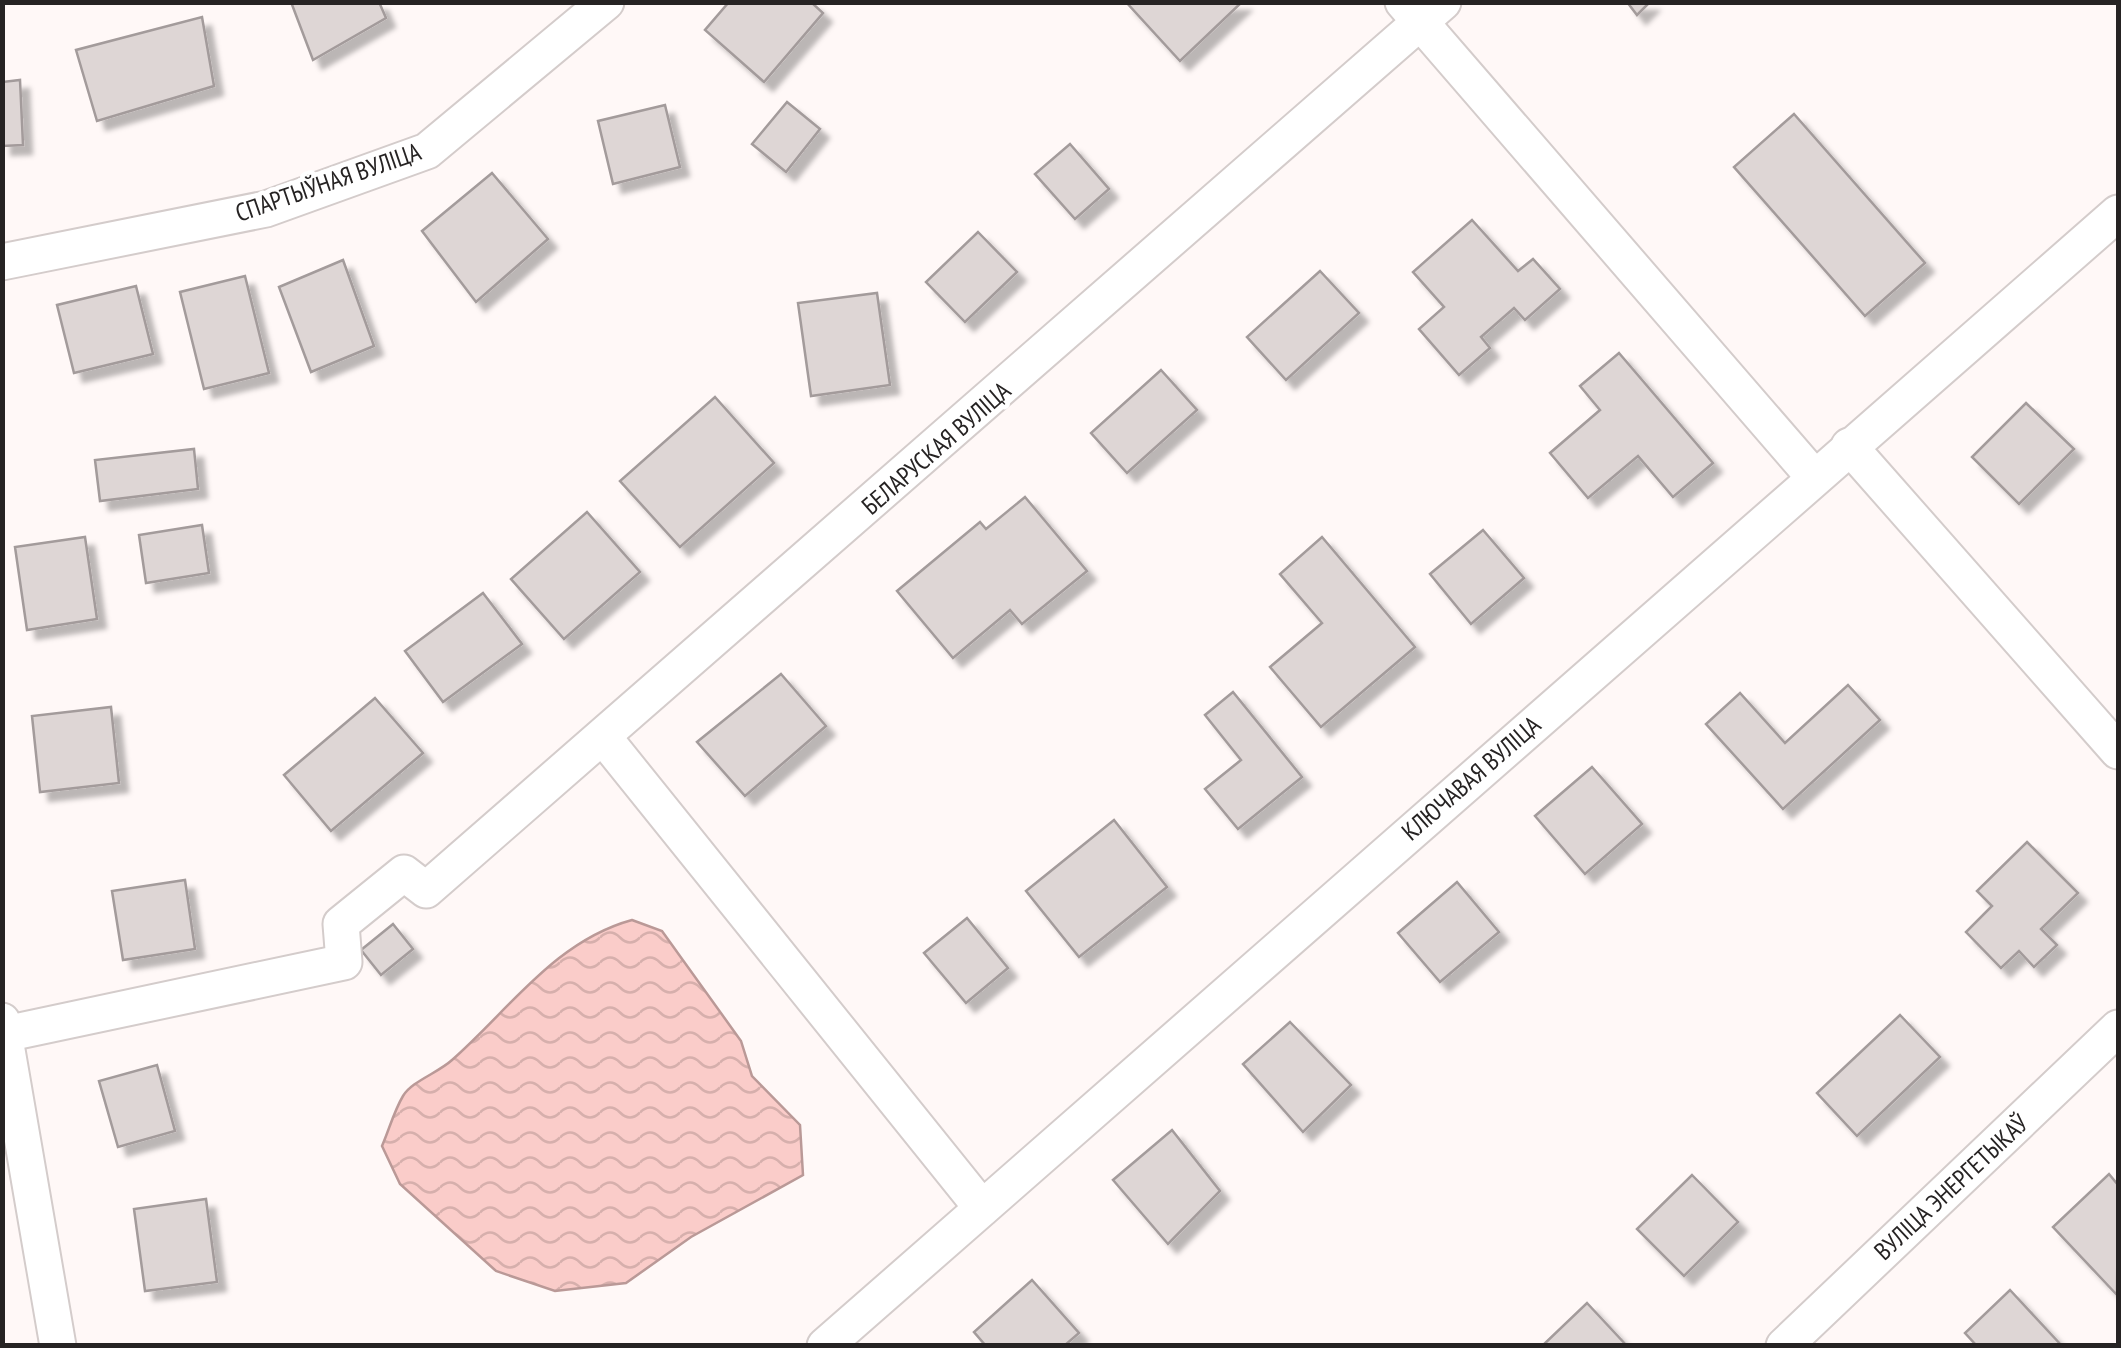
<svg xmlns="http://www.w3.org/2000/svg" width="2121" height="1348" font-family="'PT Sans Narrow',sans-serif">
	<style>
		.water { fill: url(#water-waves); stroke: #ba9997; stroke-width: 2.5 }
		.building { fill: #ded6d5; stroke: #a39b9b; stroke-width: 2.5; filter: url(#shadow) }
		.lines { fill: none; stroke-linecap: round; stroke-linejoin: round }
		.minor-casing { stroke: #d4cccb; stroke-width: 39 }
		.minor { stroke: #fff; stroke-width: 35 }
		.labels { text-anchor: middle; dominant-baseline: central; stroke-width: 9; stroke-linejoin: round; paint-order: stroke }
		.street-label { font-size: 25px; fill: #262323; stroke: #fff }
	</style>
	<defs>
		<pattern id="water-waves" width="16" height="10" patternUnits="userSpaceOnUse" patternTransform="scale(2.5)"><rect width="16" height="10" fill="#faccc9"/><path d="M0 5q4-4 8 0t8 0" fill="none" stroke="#d6afac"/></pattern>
		<filter id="shadow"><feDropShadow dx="9" dy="9" stdDeviation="2.5" flood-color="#0004"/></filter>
	</defs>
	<rect width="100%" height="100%" fill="#fff8f7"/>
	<!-- water -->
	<path class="water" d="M 632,920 L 662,931 L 741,1041 L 752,1076 L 800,1125 L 803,1175 L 691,1237 L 626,1283 L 555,1291 L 496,1271 L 400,1184 L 382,1146 C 389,1130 394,1111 403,1096 C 412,1081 438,1073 452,1060 C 509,1010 555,941 632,920 Z"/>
	<!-- building -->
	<g class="building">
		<polygon points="291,2 379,2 386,18 313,60"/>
		<polygon points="729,2 811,2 823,13 764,82 705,30"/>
		<polygon points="1126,2 1242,2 1180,61"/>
		<polygon points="1627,2 1650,2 1637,15"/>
		<polygon points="202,17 214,86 97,121 76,50"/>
		<polygon points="20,80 23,145 2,146 2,82"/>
		<polygon points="787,102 820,129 786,172 752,144"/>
		<polygon points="665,105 680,167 613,184 598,121"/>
		<polygon points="1794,114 1925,263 1865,316 1734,167"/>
		<polygon points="1070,144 1109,189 1075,219 1035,174"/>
		<polygon points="492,173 548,239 476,302 422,231"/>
		<polygon points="1472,220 1518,271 1533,259 1560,289 1525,320 1514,308 1481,337 1490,348 1459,375 1419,329 1444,307 1413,272"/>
		<polygon points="978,232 1017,272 965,322 926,282"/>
		<polygon points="343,260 374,346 311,372 279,287"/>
		<polygon points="1320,271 1359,313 1286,380 1247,337"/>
		<polygon points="245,276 269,373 204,389 180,292"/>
		<polygon points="136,286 153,354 74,373 57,305"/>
		<polygon points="877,293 890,385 811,396 798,303"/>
		<polygon points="1619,353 1713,463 1673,497 1638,456 1588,498 1550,453 1600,410 1580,386"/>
		<polygon points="1161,370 1197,410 1127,473 1091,433"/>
		<polygon points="715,397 774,463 680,547 620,481"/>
		<polygon points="2026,403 2074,449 2019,504 1972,457"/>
		<polygon points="194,449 198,489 100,501 95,460"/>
		<polygon points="1025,497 1087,571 1022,624 1010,610 953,658 897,591 980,522 986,529"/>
		<polygon points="587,512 640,572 564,639 511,579"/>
		<polygon points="202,525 209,573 146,583 139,535"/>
		<polygon points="1483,530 1524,578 1471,624 1430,574"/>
		<polygon points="85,537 97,619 27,630 15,547"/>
		<polygon points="1322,537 1415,647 1321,727 1270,667 1322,623 1280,574"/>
		<polygon points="483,593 522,644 443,702 405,651"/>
		<polygon points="781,674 826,726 745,796 697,742"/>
		<polygon points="1848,685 1880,720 1783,809 1706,724 1740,693 1785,743"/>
		<polygon points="1233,692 1302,777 1238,829 1205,789 1241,760 1205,715"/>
		<polygon points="375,698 423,753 331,831 284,775"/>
		<polygon points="111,707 119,783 40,792 32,716"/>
		<polygon points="1592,767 1642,824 1585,874 1535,816"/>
		<polygon points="1114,820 1167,887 1079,957 1026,891"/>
		<polygon points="2027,842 2078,893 2041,929 2057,945 2034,967 2019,951 2001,968 1966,932 1992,906 1977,891"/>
		<polygon points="185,880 195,949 123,960 112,891"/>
		<polygon points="1457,882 1499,932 1440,982 1398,933"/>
		<polygon points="967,918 1008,968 966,1003 924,953"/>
		<polygon points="393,924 413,949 381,975 361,950"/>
		<polygon points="1900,1015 1940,1057 1857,1136 1817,1093"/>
		<polygon points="1290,1022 1351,1085 1303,1132 1243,1064"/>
		<polygon points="157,1065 175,1131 118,1147 99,1081"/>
		<polygon points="1172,1130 1220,1191 1168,1244 1113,1180"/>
		<polygon points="2109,1174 2118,1185 2117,1295 2053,1227"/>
		<polygon points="1692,1175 1738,1222 1684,1276 1637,1229"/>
		<polygon points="206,1199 217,1282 145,1291 134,1209"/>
		<polygon points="1032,1280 1079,1333 1064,1346 986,1346 974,1332"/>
		<polygon points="2010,1290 2062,1346 1977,1346 1965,1333"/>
		<polygon points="1587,1303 1627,1346 1542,1346"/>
	</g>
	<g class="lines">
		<!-- minor casing -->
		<g class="minor-casing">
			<g id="minor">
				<polyline points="1403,2 1814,477"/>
				<polyline points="2,262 266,209 427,151 606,2"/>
				<polyline points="1849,446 2118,751"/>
				<polyline points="604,738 982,1208"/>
				<polyline points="2,1021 58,1346"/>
				<polyline points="5,1034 344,962 341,924 404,873 426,890 1443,2"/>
				<polyline points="825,1346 2118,213"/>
				<polyline points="1784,1346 2118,1028"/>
			</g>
		</g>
		<!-- minor -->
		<use href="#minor" class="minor"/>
	</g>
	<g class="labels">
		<!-- street labels -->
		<g class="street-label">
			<text transform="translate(328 182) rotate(-19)">СПАРТЫЎНАЯ ВУЛІЦА</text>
			<text transform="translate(936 448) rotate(-41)">БЕЛАРУСКАЯ ВУЛІЦА</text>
			<text transform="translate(1471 778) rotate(-41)">КЛЮЧАВАЯ ВУЛІЦА</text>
			<text transform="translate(1951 1187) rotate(-43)">ВУЛІЦА ЭНЕРГЕТЫКАЎ</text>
		</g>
	</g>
	<!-- border -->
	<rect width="2121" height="1348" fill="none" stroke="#262323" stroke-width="10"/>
</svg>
